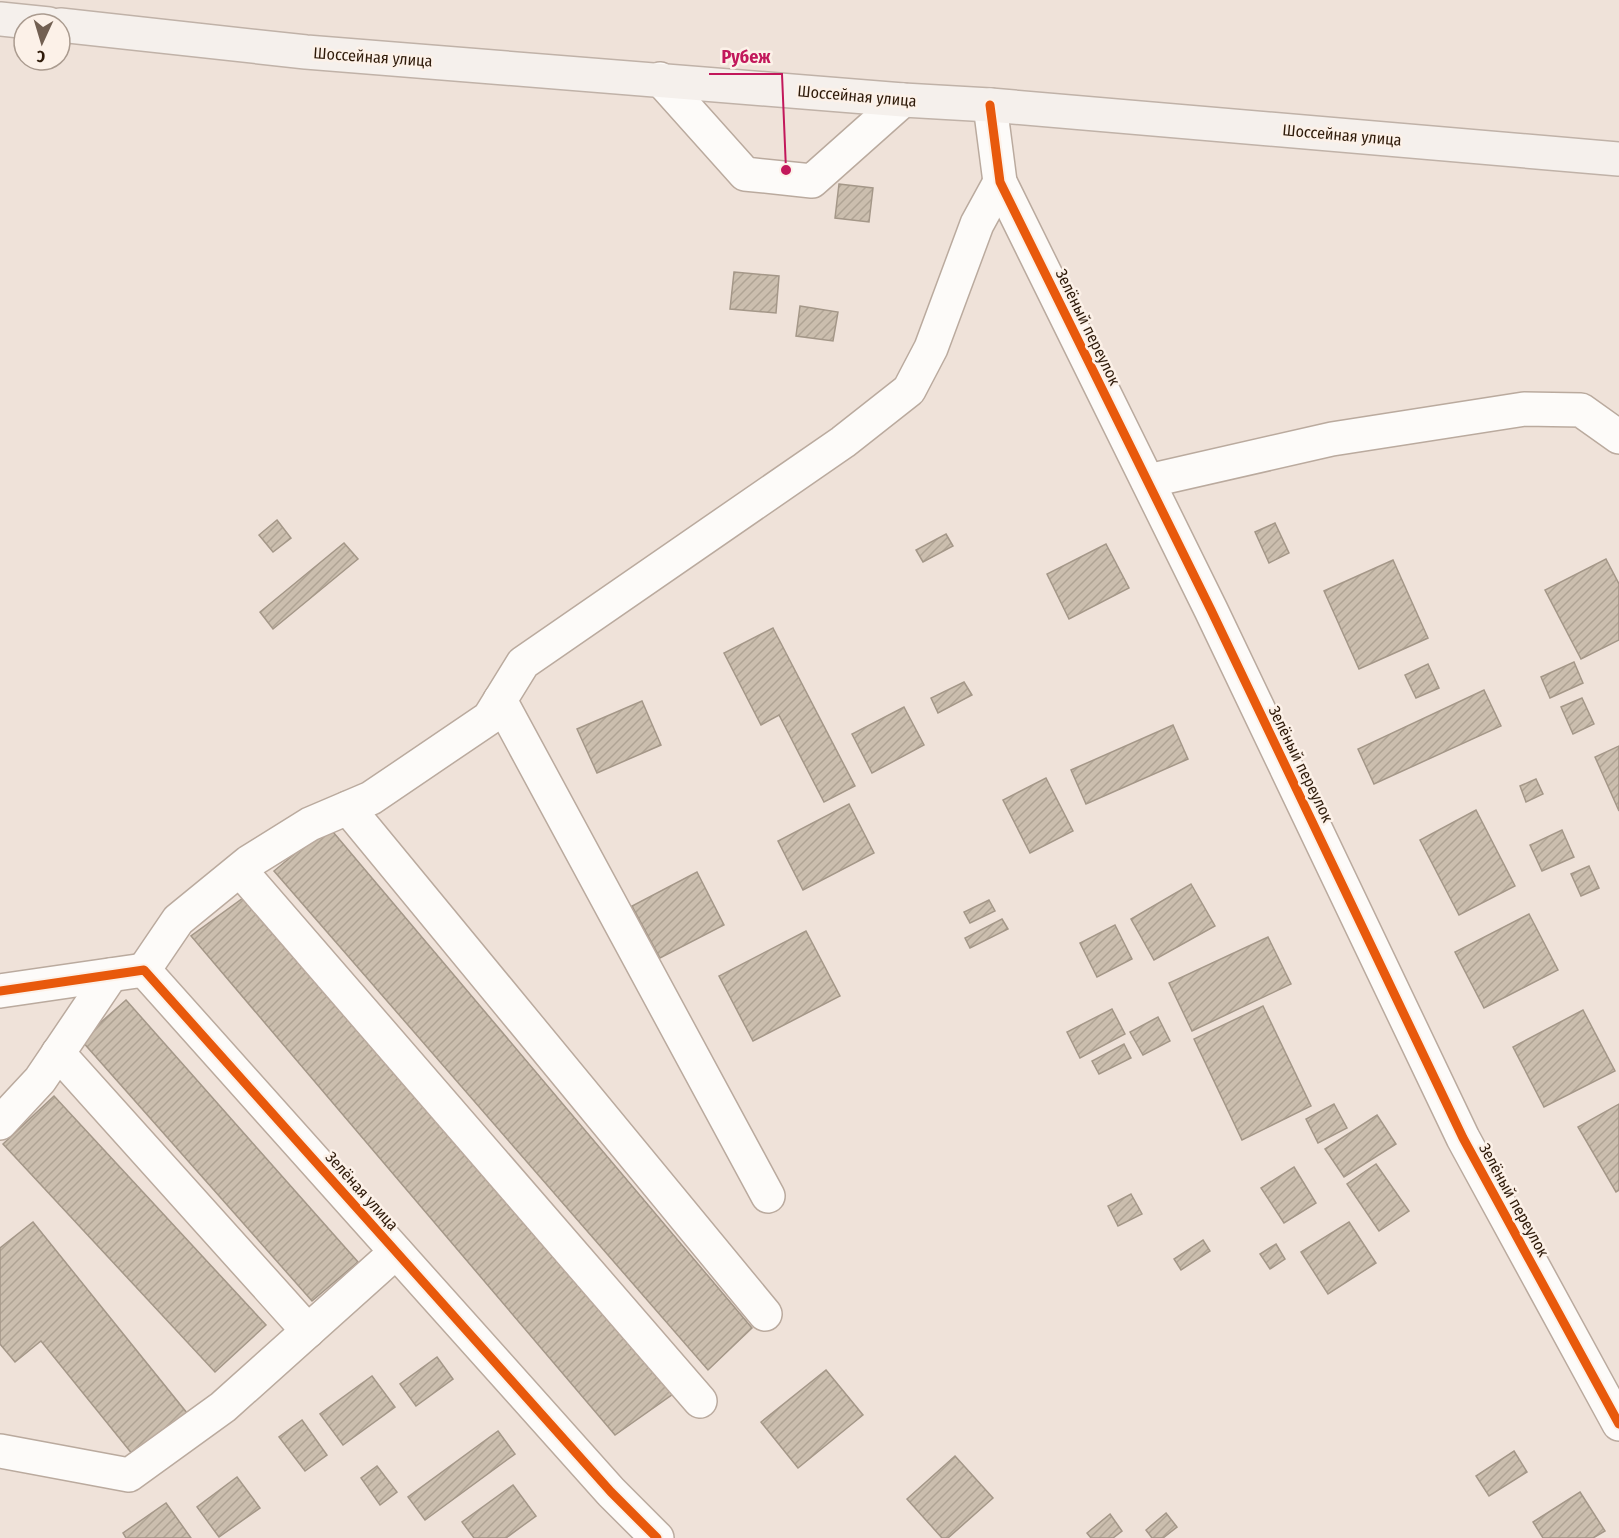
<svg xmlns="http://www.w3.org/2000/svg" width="1619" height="1538" font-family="'Fira Sans Condensed',sans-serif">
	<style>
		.building { fill: url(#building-hatch); stroke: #a49788; stroke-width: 1.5 }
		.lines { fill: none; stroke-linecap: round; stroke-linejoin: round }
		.minor-casing { stroke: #baaa9e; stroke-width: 36 }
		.major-casing { stroke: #c0b2a8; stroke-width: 36 }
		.minor { stroke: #fdfbf9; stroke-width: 33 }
		.major { stroke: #f5f0ec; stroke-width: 33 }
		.cycleway-casing { stroke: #fcf1e8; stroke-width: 13 }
		.cycleway { stroke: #e8590c; stroke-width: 9 }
		.labels { text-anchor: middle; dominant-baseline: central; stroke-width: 5; stroke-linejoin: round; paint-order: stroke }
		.street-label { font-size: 16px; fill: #2e1a09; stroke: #fcf1e8 }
		.leader { fill: none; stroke: #c2185b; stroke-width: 2 }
		.callout-dot { fill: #c2185b; stroke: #fcf1e8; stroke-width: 2 }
		.callout-label { font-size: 18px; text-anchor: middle; font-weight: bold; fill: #c2185b; stroke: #fcf1e8; stroke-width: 5; stroke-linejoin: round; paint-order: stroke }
	</style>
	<defs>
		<pattern id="building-hatch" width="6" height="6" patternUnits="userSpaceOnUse" patternTransform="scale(1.5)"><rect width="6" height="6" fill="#cbbeae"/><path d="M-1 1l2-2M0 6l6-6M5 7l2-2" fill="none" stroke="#afa394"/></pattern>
	</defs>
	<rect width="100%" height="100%" fill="#efe2d9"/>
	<!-- building -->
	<g class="building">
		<polygon points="839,184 873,188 869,222 835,218"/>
		<polygon points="734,272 779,276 776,313 730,309"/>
		<polygon points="800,306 838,312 833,341 796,336"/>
		<polygon points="277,520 291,538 273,552 259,535"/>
		<polygon points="1275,523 1289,553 1269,563 1255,532"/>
		<polygon points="946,534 953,546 923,562 916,550"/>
		<polygon points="344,543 358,559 273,629 260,612"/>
		<polygon points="1106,544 1129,588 1069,619 1047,574"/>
		<polygon points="1606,559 1619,584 1619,640 1581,659 1545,590"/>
		<polygon points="1393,560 1428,638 1359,669 1324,591"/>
		<polygon points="773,628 855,786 824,802 779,715 761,725 724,653"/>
		<polygon points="1574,662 1583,683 1550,698 1541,677"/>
		<polygon points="1428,664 1439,688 1416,698 1405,675"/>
		<polygon points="964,682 972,695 938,713 931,698"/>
		<polygon points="1484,690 1501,726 1374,784 1358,749"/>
		<polygon points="1582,698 1594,724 1573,734 1561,707"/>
		<polygon points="642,701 661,745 597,773 577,729"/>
		<polygon points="904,707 924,745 872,773 852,734"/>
		<polygon points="1173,725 1188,759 1086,804 1071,770"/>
		<polygon points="1619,746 1619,811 1595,757"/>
		<polygon points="1046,778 1073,831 1030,853 1003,800"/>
		<polygon points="1536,779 1543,794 1526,802 1520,786"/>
		<polygon points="849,804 874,853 803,890 778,841"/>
		<polygon points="1476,810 1515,886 1459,915 1420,840"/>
		<polygon points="328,826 752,1328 708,1370 274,871"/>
		<polygon points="1562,830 1574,857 1542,871 1530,845"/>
		<polygon points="1589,866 1599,888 1581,896 1571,874"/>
		<polygon points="697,872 724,925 660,958 632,906"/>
		<polygon points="1191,884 1215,926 1154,960 1131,919"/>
		<polygon points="243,898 673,1394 615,1435 191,936"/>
		<polygon points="989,900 995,911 970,923 964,912"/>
		<polygon points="1529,914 1558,970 1484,1008 1455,952"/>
		<polygon points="1002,919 1008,929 970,948 965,938"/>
		<polygon points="1115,925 1132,959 1097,977 1080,943"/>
		<polygon points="806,931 840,996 753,1041 719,976"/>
		<polygon points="1268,937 1291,984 1192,1031 1169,983"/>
		<polygon points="126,1000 358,1262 312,1301 81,1040"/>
		<polygon points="1263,1006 1311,1106 1242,1140 1194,1039"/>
		<polygon points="1112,1009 1125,1034 1080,1058 1067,1032"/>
		<polygon points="1583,1010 1615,1071 1544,1107 1513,1047"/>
		<polygon points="1158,1017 1170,1041 1143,1055 1130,1032"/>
		<polygon points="1124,1044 1131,1058 1099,1074 1092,1061"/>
		<polygon points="54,1096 266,1325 215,1372 3,1144"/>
		<polygon points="1334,1104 1347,1128 1318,1143 1306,1119"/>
		<polygon points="1619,1104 1619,1190 1616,1192 1578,1127"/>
		<polygon points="1377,1115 1396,1144 1344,1177 1325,1149"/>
		<polygon points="1376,1164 1409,1211 1379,1231 1347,1184"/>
		<polygon points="1294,1167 1316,1203 1284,1223 1261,1188"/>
		<polygon points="1131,1194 1142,1214 1118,1226 1108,1206"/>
		<polygon points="33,1222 187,1413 133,1455 41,1341 15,1362 0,1344 0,1248"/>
		<polygon points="1349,1222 1376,1263 1328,1294 1301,1252"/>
		<polygon points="1203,1240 1210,1251 1181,1270 1174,1259"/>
		<polygon points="1276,1244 1285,1259 1270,1269 1260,1254"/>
		<polygon points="437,1357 453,1379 416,1406 400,1384"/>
		<polygon points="826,1370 863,1415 798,1468 761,1422"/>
		<polygon points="372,1376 395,1407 343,1445 320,1414"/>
		<polygon points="302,1420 327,1455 305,1471 279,1437"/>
		<polygon points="498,1431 515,1454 425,1520 408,1497"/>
		<polygon points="1514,1451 1527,1472 1489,1496 1476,1476"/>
		<polygon points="955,1456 993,1498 948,1538 942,1538 907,1499"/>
		<polygon points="377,1466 397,1492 380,1505 361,1478"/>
		<polygon points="237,1477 260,1508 219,1537 197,1507"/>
		<polygon points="513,1485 536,1516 506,1538 474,1538 462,1522"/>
		<polygon points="1580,1492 1605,1531 1593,1538 1543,1538 1533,1522"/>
		<polygon points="166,1503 191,1538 126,1538 123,1533"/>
		<polygon points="1166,1513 1177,1527 1163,1538 1152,1538 1146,1530"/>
		<polygon points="1110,1514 1122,1531 1113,1538 1091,1538 1087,1533"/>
	</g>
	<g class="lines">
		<!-- minor casing -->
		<g class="minor-casing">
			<g id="minor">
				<polyline points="660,79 745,174 812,181 903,100"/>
				<polyline points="990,105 1000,182 1211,610 1463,1138 1619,1424"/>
				<polyline points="1148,481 1332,439 1524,409 1581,410 1619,437"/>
				<polyline points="500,700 768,1196"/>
				<polyline points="348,808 765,1314"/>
				<polyline points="240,870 700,1401"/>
				<polyline points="144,970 178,920 249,862 310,824 371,798 489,718 523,663 843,442 909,390 931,348 977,224 1000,182"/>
				<polyline points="0,991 144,970 611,1492 657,1538"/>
				<polyline points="58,1053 308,1331"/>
				<polyline points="0,1123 40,1080 111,975"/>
				<polyline points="0,1451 129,1475 223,1407 396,1252"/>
			</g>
		</g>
		<!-- major casing -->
		<g class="major-casing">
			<g id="major">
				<polyline points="0,19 49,24"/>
				<polyline points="60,25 306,52 903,100 990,105 1619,159"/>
			</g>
		</g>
		<!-- minor -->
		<use href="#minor" class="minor"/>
		<!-- major -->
		<use href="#major" class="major"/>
		<!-- cycleway casing -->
		<g class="cycleway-casing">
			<g id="cycleway">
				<polyline points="990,105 1000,182 1211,610 1463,1138 1619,1424"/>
				<polyline points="0,991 144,970 611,1492 657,1538"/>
			</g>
		</g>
		<!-- cycleway -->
		<use href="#cycleway" class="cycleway"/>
	</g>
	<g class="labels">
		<!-- street labels -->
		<g class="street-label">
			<text transform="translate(373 57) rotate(4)">Шоссейная улица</text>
			<text transform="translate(857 96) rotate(5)">Шоссейная улица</text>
			<text transform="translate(1342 135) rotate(5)">Шоссейная улица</text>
			<text transform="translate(1088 327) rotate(64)">Зелёный переулок</text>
			<text transform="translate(1301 764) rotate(64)">Зелёный переулок</text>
			<text transform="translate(362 1191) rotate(48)">Зелёная улица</text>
			<text transform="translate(1514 1200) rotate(61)">Зелёный переулок</text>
		</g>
	</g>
	<!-- callouts -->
	<path class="leader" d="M786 170L782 74H709"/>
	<circle class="callout-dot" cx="786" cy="170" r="6"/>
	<g class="callout-label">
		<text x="746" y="63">Рубеж</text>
	</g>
	<!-- north arrow -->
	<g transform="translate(42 42) rotate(184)"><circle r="28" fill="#fcf1e8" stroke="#aa9b8f" stroke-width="1.5"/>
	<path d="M0-4.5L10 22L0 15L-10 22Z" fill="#726052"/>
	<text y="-9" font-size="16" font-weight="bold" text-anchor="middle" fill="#2e1a09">С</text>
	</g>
</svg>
